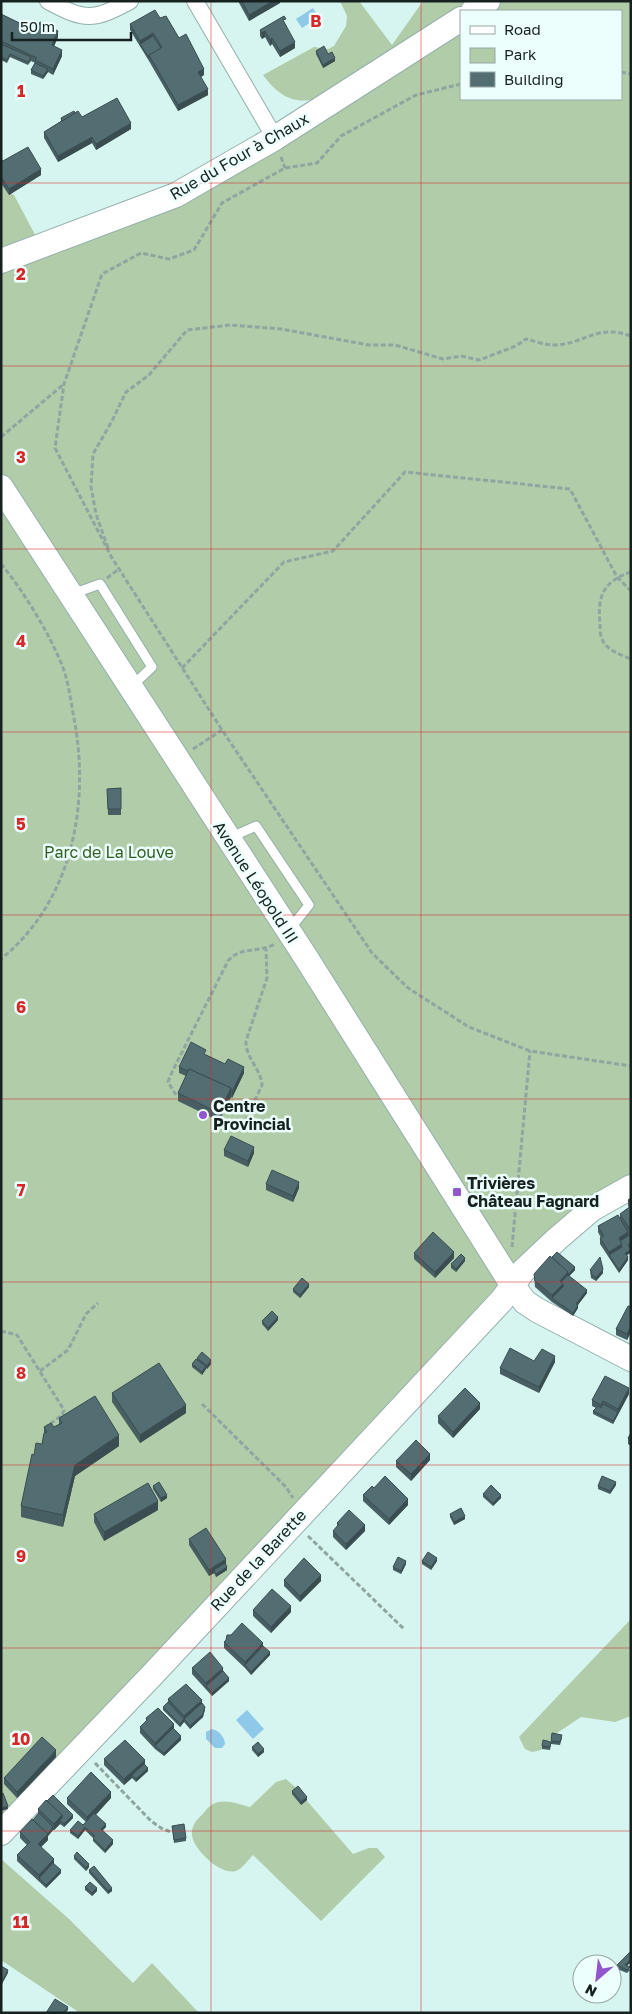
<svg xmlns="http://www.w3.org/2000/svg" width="632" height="2014" font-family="'Golos Text',sans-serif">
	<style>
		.green { fill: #b0cca8; fill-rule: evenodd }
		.water { fill: #8ec9ea }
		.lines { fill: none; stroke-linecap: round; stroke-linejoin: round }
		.lane-casing { stroke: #94b0ac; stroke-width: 11 }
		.street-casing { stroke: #94b0ac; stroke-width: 18 }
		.secondary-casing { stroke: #94b0ac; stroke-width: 26 }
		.path { stroke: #8fa5a2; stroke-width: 3; stroke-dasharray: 5 2.5; stroke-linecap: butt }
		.lane { stroke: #fff; stroke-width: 9 }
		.street { stroke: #fff; stroke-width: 16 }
		.secondary { stroke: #fff; stroke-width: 24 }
		.wall { fill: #475f62 }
		.shaded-wall { fill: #3a4d50 }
		.building { fill: #536e72; stroke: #3a4d50 }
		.grid { fill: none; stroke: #d62828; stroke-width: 1; stroke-opacity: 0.55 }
		.poi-dot { fill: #9156cd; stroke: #edfffc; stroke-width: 2 }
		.labels { text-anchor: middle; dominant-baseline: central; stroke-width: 5; stroke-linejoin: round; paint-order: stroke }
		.street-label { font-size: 16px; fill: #172220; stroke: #edfffc }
		.park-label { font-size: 16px; fill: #315f20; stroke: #edfffc }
		.poi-label { font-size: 16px; font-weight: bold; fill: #172220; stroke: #edfffc; text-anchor: start }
		.grid-label { font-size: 16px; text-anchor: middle; font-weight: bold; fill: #d62828; stroke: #edfffc; stroke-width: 5; stroke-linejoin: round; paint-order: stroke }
	</style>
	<rect width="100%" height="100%" fill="#d7f5f0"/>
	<!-- green -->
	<g class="green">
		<path d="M 340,1 L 359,1 L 392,45 L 423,1 L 631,1 L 631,1187 L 591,1209 L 1,1825 L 1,270 L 176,195 L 315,99 C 292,105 276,93 263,75 L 314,47 L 328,49 L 334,46 L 346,26 L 347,16 ZM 461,11 L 621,11 L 621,99 L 461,99 Z"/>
		<polygon points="1,178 10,193 14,195 41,246 1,261"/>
		<polygon points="631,1619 631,1716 615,1722 581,1717 554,1735 541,1750 532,1752 525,1749 519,1737"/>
		<path d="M 286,1779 L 295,1787 L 353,1854 L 369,1848 L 377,1848 L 385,1857 L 321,1921 L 253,1855 C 248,1860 243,1868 236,1871 C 221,1876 193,1849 192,1835 C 191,1827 196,1820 202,1815 C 205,1811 209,1806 213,1804 C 224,1798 239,1804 250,1807 L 276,1782 Z"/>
		<polygon points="1,1859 69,1919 133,1983 152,1963 199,2013 80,2013 1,1960"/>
	</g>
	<!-- water -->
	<g class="water">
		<polygon points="313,8 319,17 302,28 296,19"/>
		<polygon points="247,1710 264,1729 253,1739 236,1720"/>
		<path d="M 212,1729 C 218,1730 225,1737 225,1744 L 222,1748 L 215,1748 L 206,1739 L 206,1732 Z"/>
	</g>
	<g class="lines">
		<!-- lane casing -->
		<g class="lane-casing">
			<g id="lane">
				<polyline points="72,594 100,584 152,667 131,687"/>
				<polyline points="229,838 256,826 309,905 290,929"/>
			</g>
		</g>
		<!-- street casing -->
		<g class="street-casing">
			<g id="street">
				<path d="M 48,1 C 85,21 93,21 130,1"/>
				<polyline points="195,1 275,138"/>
			</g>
		</g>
		<!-- secondary casing -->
		<g class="secondary-casing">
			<g id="secondary">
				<polyline points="473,11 488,1"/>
				<polyline points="1,261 176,195 275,138 461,19"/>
				<polyline points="1,487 305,956 513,1286 525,1302 537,1310 631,1359"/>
				<polyline points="1,1833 154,1673 502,1300 523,1271 557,1239 592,1209 631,1187"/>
			</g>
		</g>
		<!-- path -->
		<g class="path">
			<polyline points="621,72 631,74"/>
			<polyline points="461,84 416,95 341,136 317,163 285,168 222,203 194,250 169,259 141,253 102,274 64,384 55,448 112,558 222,730 372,953 408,988 469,1027 530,1051 631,1066"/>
			<polyline points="281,157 285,168"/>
			<polyline points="1,437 64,384"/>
			<path d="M 108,548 L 96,514 L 91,487 L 93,454 L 112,421 L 126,392 L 149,375 L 187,330 L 230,325 L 281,329 L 369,345 L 395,345 L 443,359 L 461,356 L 479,360 L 516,346 L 526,339 C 534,341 545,345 553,345 C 584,345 596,323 631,336"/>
			<path d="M 1,564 C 23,590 49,633 62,665 C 68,680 70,696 73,713 C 91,800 74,900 1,959"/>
			<path d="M 631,572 C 604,581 597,596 600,623 C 600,628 600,635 602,639 C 606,650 621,655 631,659"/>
			<polyline points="107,578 119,569"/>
			<polyline points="182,668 284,562 333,551 405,472 570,489 617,577 631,591"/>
			<polyline points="193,749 222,730"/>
			<path d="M 176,1095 L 168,1082 L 172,1072 L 228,961 C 240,946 260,953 275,944"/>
			<path d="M 227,1124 L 238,1128 L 243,1126 L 262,1085 C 261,1069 245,1057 246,1041 L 267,978 L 266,949"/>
			<polyline points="512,1247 530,1051"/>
			<polyline points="1,1331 17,1335 64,1410 62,1415 47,1426"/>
			<polyline points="40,1371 68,1350 86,1314 98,1303"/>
			<polyline points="202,1404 286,1487 293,1498"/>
			<polyline points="308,1536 404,1629"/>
			<polyline points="95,1763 151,1821 161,1828 171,1832"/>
		</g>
		<!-- lane -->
		<use href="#lane" class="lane"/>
		<!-- street -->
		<use href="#street" class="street"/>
		<!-- secondary -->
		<use href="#secondary" class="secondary"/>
	</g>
	<!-- wall -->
	<g class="wall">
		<polygon points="238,1 280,1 280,3 249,21"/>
		<polygon points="1,14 36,31 58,37 54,46 62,56 53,75 48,72 43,79 31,74 31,70 35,63 31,61 28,65 10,57 7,63 1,60"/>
		<polygon points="160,18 179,38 204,75 201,77 208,95 178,111 149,61 130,30 130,24"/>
		<polygon points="286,25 295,48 280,57 272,44 270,46 265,37 262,39 260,36 260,30"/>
		<polygon points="316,51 335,61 323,68 316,54"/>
		<polygon points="75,113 82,117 131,129 96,150 92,143 58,162 44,138 44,132 61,121 61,118"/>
		<polygon points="1,158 3,161 41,175 9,195 1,183"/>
		<polygon points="121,788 121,815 108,815 107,789"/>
		<polygon points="206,1055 244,1073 232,1098 231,1097 219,1121 178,1101 178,1093 186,1076 179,1073 179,1067"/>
		<polygon points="224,1150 254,1153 248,1167 224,1156"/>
		<polygon points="266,1184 299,1188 293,1202 266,1190"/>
		<polygon points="631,1198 631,1247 627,1256 628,1260 619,1273 600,1244 600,1238 601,1238 598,1232 598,1226 620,1219 620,1214 629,1207 628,1206 628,1200"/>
		<polygon points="414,1253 454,1258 435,1278 414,1259"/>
		<polygon points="465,1261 456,1272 451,1268 451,1264"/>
		<polygon points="575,1270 569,1276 587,1293 578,1305 578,1308 573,1316 552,1302 535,1287 534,1274"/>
		<polygon points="590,1270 603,1273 596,1281 591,1278"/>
		<polygon points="309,1287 300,1298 293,1292 293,1289"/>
		<polygon points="631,1303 631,1332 627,1340 616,1335 616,1329"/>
		<polygon points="278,1320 268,1331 262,1324 262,1321"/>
		<polygon points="197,1358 211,1364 207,1369 206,1368 206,1369 202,1375 192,1367 192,1364 197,1360"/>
		<polygon points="534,1361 555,1362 539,1393 500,1374 500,1368"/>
		<polygon points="112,1393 186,1413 140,1443 112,1402"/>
		<polygon points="629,1394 613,1424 593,1414 593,1411 596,1408 592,1406 592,1400"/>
		<polygon points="480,1409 453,1438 438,1423 438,1416"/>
		<polygon points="59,1418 119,1446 75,1476 63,1527 21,1517 21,1506 42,1444 44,1435 44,1427 54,1427 59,1424"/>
		<polygon points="631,1433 631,1446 628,1444 628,1438"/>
		<polygon points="430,1460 411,1481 396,1467 396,1461"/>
		<polygon points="616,1485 610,1494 598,1489 598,1486"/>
		<polygon points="153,1486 167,1498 161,1502 153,1489"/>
		<polygon points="374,1488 408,1505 389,1525 363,1501 363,1495"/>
		<polygon points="483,1494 501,1498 493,1506 483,1497"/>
		<polygon points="158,1510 104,1541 94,1522 94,1514"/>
		<polygon points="450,1514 465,1519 454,1525 450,1517"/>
		<polygon points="337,1523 365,1531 346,1550 333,1537 333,1531 337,1526"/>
		<polygon points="189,1539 226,1565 227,1570 216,1577 214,1573 209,1576 189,1545"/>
		<polygon points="422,1561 437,1561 431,1570 422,1564"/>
		<polygon points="406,1564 401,1574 393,1570 393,1567"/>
		<polygon points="284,1580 321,1581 300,1602 284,1586"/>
		<polygon points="253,1610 291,1612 271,1633 253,1616"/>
		<polygon points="224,1642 263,1646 270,1655 251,1675 245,1668 224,1648"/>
		<polygon points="192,1668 223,1671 229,1681 212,1696 192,1674"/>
		<polygon points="168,1699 202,1703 205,1710 203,1717 190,1729 184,1722 180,1727 163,1710 163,1707 168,1702"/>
		<polygon points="146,1718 174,1730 181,1740 164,1756 155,1749 140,1733 140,1727 146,1721"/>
		<polygon points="552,1733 562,1738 560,1745 551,1744 550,1750 542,1749 542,1746 551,1742"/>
		<polygon points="252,1747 264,1752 258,1757 252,1750"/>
		<polygon points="56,1757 17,1798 4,1784 4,1778"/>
		<polygon points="104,1759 145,1764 148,1771 136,1782 132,1778 124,1785 104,1765"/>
		<polygon points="292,1791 307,1800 301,1805 292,1794"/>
		<polygon points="67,1798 111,1798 96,1815 106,1827 102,1831 113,1844 105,1853 93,1841 93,1838 85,1830 78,1839 70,1833 70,1830 83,1825 86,1822 67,1804"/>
		<polygon points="38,1809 73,1818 64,1827 60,1824 54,1830 53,1830 48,1836 48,1840 41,1847 61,1873 46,1888 17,1861 17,1855 27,1845 20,1838 20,1832 33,1820 38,1814"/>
		<polygon points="172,1826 186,1838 186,1841 174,1843"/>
		<polygon points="74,1856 89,1867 86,1871 74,1859"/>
		<polygon points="89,1870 112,1891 108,1894 89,1873"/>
		<polygon points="85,1887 97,1891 92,1896 85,1890"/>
		<polygon points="617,1965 627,1966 630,1970 627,1973 617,1969"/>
	</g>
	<!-- shaded-wall -->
	<g class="shaded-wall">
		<polygon points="273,1 280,1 280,3 249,21 249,15"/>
		<polygon points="58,31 58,37 52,51 52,45"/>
		<polygon points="265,31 265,37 262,39 262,33"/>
		<polygon points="153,33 153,39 140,44 140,41"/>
		<polygon points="272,38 272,44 270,46 270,40"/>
		<polygon points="295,42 295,48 280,57 280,51"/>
		<polygon points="62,50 62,56 53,75 53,69"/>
		<polygon points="335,58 335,61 323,68 323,65"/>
		<polygon points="48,69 48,72 43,79 43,76"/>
		<polygon points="204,69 204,75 198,78 198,72"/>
		<polygon points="208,89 208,95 178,111 178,105"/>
		<polygon points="131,123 131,129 96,150 96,144"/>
		<polygon points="92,137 92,143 58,162 58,156"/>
		<polygon points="41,169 41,175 9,195 9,189"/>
		<polygon points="244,1067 244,1073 232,1098 232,1092"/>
		<polygon points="231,1088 231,1097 219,1121 219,1113"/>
		<polygon points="254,1147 254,1153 248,1167 248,1161"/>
		<polygon points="299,1182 299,1188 293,1202 293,1196"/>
		<polygon points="628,1232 628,1238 620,1244 619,1238"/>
		<polygon points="622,1244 622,1250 609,1255 609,1252"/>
		<polygon points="631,1250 631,1253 625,1256 625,1253"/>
		<polygon points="454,1252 454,1258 435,1278 435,1272"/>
		<polygon points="628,1257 628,1260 619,1273 619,1270"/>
		<polygon points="465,1258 465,1261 456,1272 456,1269"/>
		<polygon points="575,1267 575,1270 561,1285 560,1281 568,1272"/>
		<polygon points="603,1269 603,1273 596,1281 596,1278"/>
		<polygon points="309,1284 309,1287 300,1298 300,1295"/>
		<polygon points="563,1284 563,1290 552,1298 552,1302 552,1295"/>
		<polygon points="587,1290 587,1293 576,1307 576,1304"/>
		<polygon points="578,1305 578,1308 573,1316 573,1313"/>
		<polygon points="278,1317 278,1320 268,1331 268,1328"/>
		<polygon points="631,1326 631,1332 627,1340 627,1334"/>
		<polygon points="555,1356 555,1362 539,1393 539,1387"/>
		<polygon points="211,1360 211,1364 207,1369 207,1366"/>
		<polygon points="206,1366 206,1369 202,1375 202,1372"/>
		<polygon points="629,1388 629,1394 613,1424 613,1421 618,1412 618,1409"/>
		<polygon points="480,1403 480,1409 453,1438 453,1432"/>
		<polygon points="186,1405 186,1413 140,1443 140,1435"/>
		<polygon points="119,1435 119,1446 75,1476 63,1527 63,1515 75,1465"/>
		<polygon points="430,1454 430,1460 411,1481 411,1474"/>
		<polygon points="616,1482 616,1485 610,1494 610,1491"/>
		<polygon points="167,1495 167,1498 161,1502 161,1498"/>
		<polygon points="501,1495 501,1498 493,1506 493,1503"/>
		<polygon points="408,1499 408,1505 389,1525 389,1519"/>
		<polygon points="158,1501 158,1510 104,1541 104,1532"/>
		<polygon points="465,1516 465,1519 454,1525 454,1522"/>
		<polygon points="365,1525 365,1531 346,1550 346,1544"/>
		<polygon points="437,1558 437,1561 431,1570 431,1567"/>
		<polygon points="226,1559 226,1565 214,1570 214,1573 209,1576 209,1570"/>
		<polygon points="406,1561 406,1564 401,1574 401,1571"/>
		<polygon points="227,1567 227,1570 216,1577 216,1574"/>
		<polygon points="321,1575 321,1581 300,1602 300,1596"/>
		<polygon points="291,1606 291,1612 271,1633 271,1627"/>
		<polygon points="263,1643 263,1649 245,1665 245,1668 245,1662"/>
		<polygon points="270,1652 270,1655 251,1675 251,1672"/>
		<polygon points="223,1668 223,1674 206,1686 206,1683"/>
		<polygon points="229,1678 229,1681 212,1696 212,1693"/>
		<polygon points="202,1700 202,1706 184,1719 184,1716"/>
		<polygon points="205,1707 203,1717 190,1729 190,1726"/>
		<polygon points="184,1719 184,1722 180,1727 180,1724"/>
		<polygon points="174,1724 174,1730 155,1746 155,1743"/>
		<polygon points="181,1736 181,1740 164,1756 164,1753"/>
		<polygon points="264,1749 264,1752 258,1757 258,1754"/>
		<polygon points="56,1750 56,1757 17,1798 17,1792"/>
		<polygon points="145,1760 145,1766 132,1775 132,1778 124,1785 124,1779"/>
		<polygon points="148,1768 148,1771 136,1782 136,1779"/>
		<polygon points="111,1792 111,1798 87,1823 87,1817"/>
		<polygon points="307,1797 307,1800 301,1805 301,1802"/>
		<polygon points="8,1806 8,1809 1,1811 1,1808"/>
		<polygon points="62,1815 62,1821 60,1820 60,1824 54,1830 54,1824"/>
		<polygon points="73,1815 73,1818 64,1827 64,1824"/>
		<polygon points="106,1824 106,1827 101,1832 101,1829"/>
		<polygon points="53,1827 53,1830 48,1836 48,1840 38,1850 38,1844"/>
		<polygon points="85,1827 85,1830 78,1839 78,1836"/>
		<polygon points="113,1840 113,1844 105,1853 105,1850"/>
		<polygon points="54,1859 54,1865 39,1878 39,1875"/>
		<polygon points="89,1864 89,1867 86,1871 86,1868"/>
		<polygon points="61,1870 61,1873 46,1888 46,1885"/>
		<polygon points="97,1888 97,1891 92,1896 92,1893"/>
		<polygon points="112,1888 112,1891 108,1894 108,1891"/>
		<polygon points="631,1959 631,1962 625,1968 625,1965"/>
		<polygon points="8,1970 8,1973 2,1984 2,1981"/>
		<polygon points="68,2007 68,2010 65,2013 63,2013"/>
	</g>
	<!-- building -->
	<g class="building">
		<polygon points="242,1 273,1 249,15"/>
		<polygon points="155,10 160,18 166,16 179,38 186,34 204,69 198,72 208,89 178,105 149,55 162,47 153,33 140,41 130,24"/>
		<polygon points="1,14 36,31 40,22 58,31 52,45 62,50 53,69 35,60 37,58 1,41"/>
		<polygon points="284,16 286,19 283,20 295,42 280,51 272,38 270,40 265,31 262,33 260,30"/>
		<polygon points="153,36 161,48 149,55 149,58 140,44"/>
		<polygon points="3,45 31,57 28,62 10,54 7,60 1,57 1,48"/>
		<polygon points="324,46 328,54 332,52 335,58 323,65 316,51"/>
		<polygon points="35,63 48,69 43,76 31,70"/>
		<polygon points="117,98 131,123 96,144 92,137 58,156 44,132 78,111 82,117"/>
		<polygon points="74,111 75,113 62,121 61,118"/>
		<polygon points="28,147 41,169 9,189 1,177 1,162"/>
		<polygon points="121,788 121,809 108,809 107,789"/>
		<polygon points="191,1042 206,1050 204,1054 225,1064 228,1059 244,1067 232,1092 231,1091 231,1088 189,1069 188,1071 179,1067"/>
		<polygon points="189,1069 231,1088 219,1113 178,1093"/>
		<polygon points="231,1136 254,1147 248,1161 224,1150"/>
		<polygon points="272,1170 299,1182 293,1196 266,1184"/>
		<polygon points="631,1198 631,1204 628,1200"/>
		<polygon points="631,1206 631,1231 620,1214"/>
		<polygon points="618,1215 628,1232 619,1238 622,1244 609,1252 600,1238 604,1236 598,1226"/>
		<polygon points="433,1232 454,1252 435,1272 414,1253"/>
		<polygon points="631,1234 631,1244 628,1245 631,1250 625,1253 628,1257 619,1270 609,1255 622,1247 621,1245 622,1244 620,1241"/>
		<polygon points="557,1252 575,1267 568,1275 568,1272 552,1257"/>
		<polygon points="461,1254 465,1258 456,1269 451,1264"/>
		<polygon points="550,1256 568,1272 560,1281 563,1284 552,1295 535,1281 534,1274"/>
		<polygon points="600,1257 603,1269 596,1278 591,1274 592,1272 590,1270"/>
		<polygon points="568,1275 587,1290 576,1304 578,1305 573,1313 552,1298 563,1287 563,1284 561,1282"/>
		<polygon points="302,1278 309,1284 300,1295 293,1289"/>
		<polygon points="628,1306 631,1307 631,1326 627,1334 616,1329"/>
		<polygon points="272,1311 278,1317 268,1328 262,1321"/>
		<polygon points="510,1348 534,1361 542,1349 555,1356 539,1387 500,1368"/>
		<polygon points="202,1352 211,1360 207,1366 197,1358"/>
		<polygon points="196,1359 206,1366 202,1372 192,1364"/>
		<polygon points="159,1363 186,1405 140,1435 112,1393"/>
		<polygon points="605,1376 629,1388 618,1409 603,1401 601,1405 592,1400"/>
		<polygon points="465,1388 480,1403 453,1432 438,1416"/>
		<polygon points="95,1396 119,1435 75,1465 63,1515 21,1506 32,1454 34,1455 36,1443 42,1444 44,1433 47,1432 44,1427 51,1423 54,1427 62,1423 59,1418"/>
		<polygon points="603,1404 618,1412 613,1421 593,1411 598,1406 601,1408"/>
		<polygon points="631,1433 631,1440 628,1438"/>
		<polygon points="416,1440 430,1454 411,1474 396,1461"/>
		<polygon points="385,1476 408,1499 389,1519 363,1495 372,1486 374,1488"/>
		<polygon points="602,1476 616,1482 610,1491 598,1486"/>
		<polygon points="159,1482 167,1495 161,1498 153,1486"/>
		<polygon points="148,1483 158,1501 104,1532 94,1514"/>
		<polygon points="491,1485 501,1495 493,1503 483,1494"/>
		<polygon points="461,1508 465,1516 454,1522 450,1514"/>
		<polygon points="349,1510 365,1525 346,1544 333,1531 339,1524 337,1523"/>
		<polygon points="206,1528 226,1559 209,1570 189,1539"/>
		<polygon points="428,1552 437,1558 431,1567 422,1561"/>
		<polygon points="398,1557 406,1561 401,1571 393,1567"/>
		<polygon points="304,1558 321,1575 300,1596 284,1580"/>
		<polygon points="225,1563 227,1567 216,1574 214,1570"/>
		<polygon points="272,1589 291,1606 271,1627 253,1610"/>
		<polygon points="242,1623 263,1643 245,1662 224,1642 226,1640 227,1635 231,1635"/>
		<polygon points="263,1646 270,1652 251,1672 245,1665"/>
		<polygon points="210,1652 223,1668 206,1683 192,1668"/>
		<polygon points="223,1671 229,1678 212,1693 206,1686"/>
		<polygon points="186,1684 202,1700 184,1716 168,1699"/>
		<polygon points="168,1702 184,1719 180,1724 163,1707"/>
		<polygon points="202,1703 205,1707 203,1714 190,1726 184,1719"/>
		<polygon points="158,1708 174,1724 155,1743 140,1727 147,1720 146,1718"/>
		<polygon points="173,1728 181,1736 164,1753 155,1746"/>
		<polygon points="552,1733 562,1735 560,1742 551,1741"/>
		<polygon points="42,1737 56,1750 17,1792 4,1778"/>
		<polygon points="125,1740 145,1760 124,1779 104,1759"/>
		<polygon points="543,1740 551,1742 550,1747 542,1746"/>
		<polygon points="258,1742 264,1749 258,1754 252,1747"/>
		<polygon points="144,1764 148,1768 136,1779 132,1775"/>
		<polygon points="91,1772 111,1792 87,1817 67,1798"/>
		<polygon points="298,1786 307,1797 301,1802 292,1791"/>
		<polygon points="3,1793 8,1806 1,1808 1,1794"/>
		<polygon points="53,1795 73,1815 64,1824 60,1820 62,1818 62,1815 47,1801"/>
		<polygon points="46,1800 62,1815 54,1824 38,1809"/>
		<polygon points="39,1813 53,1827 48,1834 33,1820"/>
		<polygon points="94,1813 106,1824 101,1829 113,1840 105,1850 93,1838 95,1836 85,1827 78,1836 70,1830 78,1821 83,1825"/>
		<polygon points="32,1819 48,1834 38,1844 54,1859 39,1875 17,1855 30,1842 20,1832"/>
		<polygon points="184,1824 186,1838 174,1840 172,1826"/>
		<polygon points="77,1852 89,1864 86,1868 74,1856"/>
		<polygon points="53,1863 61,1870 46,1885 39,1878"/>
		<polygon points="94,1866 112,1888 108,1891 89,1870"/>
		<polygon points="90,1882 97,1888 92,1893 85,1887"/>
		<polygon points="631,1951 631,1959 625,1965 630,1967 627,1970 617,1965"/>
		<polygon points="1,1966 8,1970 2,1981 1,1980"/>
		<polygon points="55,1999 68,2007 63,2013 46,2013"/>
	</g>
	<!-- grid -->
	<path class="grid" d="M 211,1 L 211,2013M 421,1 L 421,2013M 1,183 L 631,183M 1,366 L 631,366M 1,549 L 631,549M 1,732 L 631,732M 1,915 L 631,915M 1,1099 L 631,1099M 1,1282 L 631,1282M 1,1465 L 631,1465M 1,1648 L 631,1648M 1,1831 L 631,1831"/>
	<!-- markers -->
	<g class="poi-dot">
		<circle cx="203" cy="1115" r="5"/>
		<rect x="452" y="1187" width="10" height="10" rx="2.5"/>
	</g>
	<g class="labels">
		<!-- street labels -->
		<g class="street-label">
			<text transform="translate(239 156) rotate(-30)">Rue du Four à Chaux</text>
			<text transform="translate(256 882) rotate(57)">Avenue Léopold III</text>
			<text transform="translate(258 1560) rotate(-47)">Rue de la Barette</text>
		</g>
		<!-- park labels -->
		<g class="park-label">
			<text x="109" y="852">Parc de La Louve</text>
		</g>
		<!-- poi labels -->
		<g class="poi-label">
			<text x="213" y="1106">Centre<tspan x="213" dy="18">Provincial</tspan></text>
			<text x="467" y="1183">Trivières<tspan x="467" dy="18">Château Fagnard</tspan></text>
		</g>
	</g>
	<g class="grid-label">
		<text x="316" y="27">B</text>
		<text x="21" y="97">1</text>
		<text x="21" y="280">2</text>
		<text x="21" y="463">3</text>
		<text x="21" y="647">4</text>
		<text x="21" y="830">5</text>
		<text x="21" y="1013">6</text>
		<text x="21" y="1196">7</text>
		<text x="21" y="1379">8</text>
		<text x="21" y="1562">9</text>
		<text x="21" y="1745">10</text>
		<text x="21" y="1928">11</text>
	</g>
	<!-- border -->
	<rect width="632" height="2014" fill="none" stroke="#172220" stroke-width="5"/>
	<!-- legend -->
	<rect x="460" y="10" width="162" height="90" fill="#edfffc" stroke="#97a7a4"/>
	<rect x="470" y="26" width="25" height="8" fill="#ffffff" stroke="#97a7a4"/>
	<text x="504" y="35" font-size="15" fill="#172220">Road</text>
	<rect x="470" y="48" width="25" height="15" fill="#b0cca8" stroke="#97a7a4"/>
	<text x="504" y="60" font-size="15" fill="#172220">Park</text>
	<rect x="470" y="72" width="25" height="15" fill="#536e72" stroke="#97a7a4"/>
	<text x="504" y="85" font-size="15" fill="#172220">Building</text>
	<!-- north arrow -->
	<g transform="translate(597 1979) rotate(208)"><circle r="24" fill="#edfffc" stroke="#97a7a4"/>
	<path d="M0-4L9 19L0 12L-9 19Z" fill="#9156cd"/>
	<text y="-8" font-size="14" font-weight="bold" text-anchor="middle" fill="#172220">N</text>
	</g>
	<!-- scale -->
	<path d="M12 32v8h119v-8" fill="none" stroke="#172220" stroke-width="2.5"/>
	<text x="20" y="32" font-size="15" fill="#172220" stroke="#edfffc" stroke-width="4" paint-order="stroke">50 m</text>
</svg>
